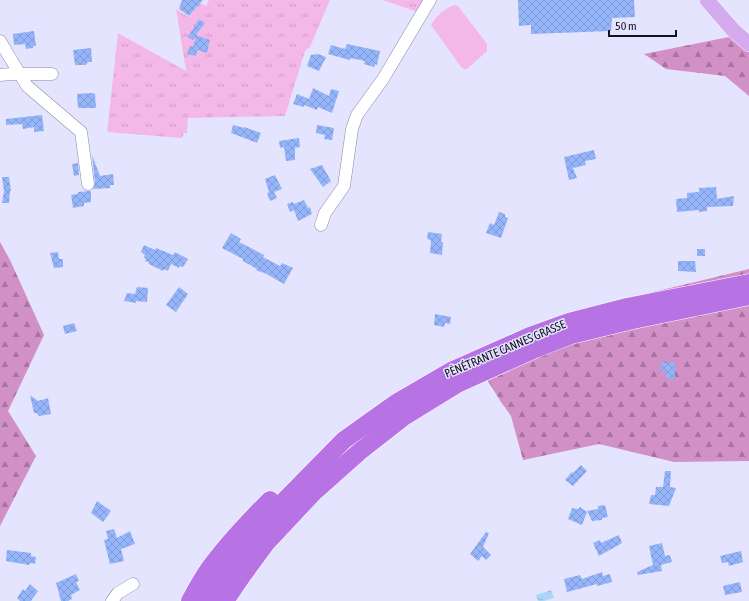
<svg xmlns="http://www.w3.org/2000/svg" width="749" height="601" font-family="'Asap Condensed',sans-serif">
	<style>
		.grass { fill: #f3b8e8 }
		.forest { fill: url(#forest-firs) }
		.park { fill: url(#park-tufts) }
		.water { fill: url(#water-ripples) }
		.building { fill: url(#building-cross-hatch) }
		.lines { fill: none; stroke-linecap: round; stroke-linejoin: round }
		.minor-casing { stroke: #8b8aa7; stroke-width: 13 }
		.major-casing { stroke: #fff; stroke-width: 16 }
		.highway-casing { stroke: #fff; stroke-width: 19 }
		.minor { stroke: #fff; stroke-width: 12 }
		.major { stroke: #d4abef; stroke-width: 15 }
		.highway { stroke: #b773e4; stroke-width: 18 }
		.labels { text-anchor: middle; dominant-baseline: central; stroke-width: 3; stroke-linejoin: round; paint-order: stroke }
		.street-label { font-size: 12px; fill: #14131e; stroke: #e5e4ff }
	</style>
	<defs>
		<pattern id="forest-firs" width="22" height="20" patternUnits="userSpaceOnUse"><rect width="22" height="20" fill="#d190c6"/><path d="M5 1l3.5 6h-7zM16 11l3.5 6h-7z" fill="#a874a0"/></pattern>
		<pattern id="park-tufts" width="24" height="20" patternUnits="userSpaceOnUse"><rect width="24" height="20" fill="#f3b8e8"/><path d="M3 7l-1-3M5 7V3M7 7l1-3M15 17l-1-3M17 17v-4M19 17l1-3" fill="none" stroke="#cf9dc7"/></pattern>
		<pattern id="water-ripples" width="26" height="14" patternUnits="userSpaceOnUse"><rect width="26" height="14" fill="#acd6f7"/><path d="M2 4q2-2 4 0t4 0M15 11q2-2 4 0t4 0" fill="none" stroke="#93b7d3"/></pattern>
		<pattern id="building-cross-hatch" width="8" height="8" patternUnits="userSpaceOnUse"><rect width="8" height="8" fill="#95b5fa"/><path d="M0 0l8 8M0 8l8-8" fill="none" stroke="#809bd6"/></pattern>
	</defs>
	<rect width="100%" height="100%" fill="#e5e4ff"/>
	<!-- grass -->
	<path class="grass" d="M 455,5 L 458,6 L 487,44 L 487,51 L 467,69 L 464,69 L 461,67 L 431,25 C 434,17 447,7 455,5 Z"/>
	<!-- forest -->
	<g class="forest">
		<polygon points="749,33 749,96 725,76 666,69 644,54"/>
		<polygon points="0,242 10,260 44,335 8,411 36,456 0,526"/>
		<polygon points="749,269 749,461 674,462 599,444 523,460 511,416 501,402 471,354 591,307"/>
	</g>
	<!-- park -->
	<g class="park">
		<polygon points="209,0 330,0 310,47 305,51 285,116 188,118 187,133 184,133 182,138 107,132 118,33 186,71 176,9 189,17 200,3 206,6"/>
		<polygon points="383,0 427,0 420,13"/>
	</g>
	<!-- water -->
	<polygon class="water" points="551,590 554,598 544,601 538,601 536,595"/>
	<!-- building -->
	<g class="building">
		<polygon points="182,0 203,0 189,16 179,9"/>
		<polygon points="518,0 634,0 635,17 612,18 611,31 531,34 531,25 519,26"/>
		<polygon points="199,19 205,23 196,35 210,40 207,53 197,50 196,56 187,54 190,46 193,47 196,36 193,40 188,37"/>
		<polygon points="34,31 36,46 33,46 33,48 26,49 25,44 14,45 13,34"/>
		<polygon points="347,44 380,51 377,65 375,64 374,67 364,64 365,61 350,58 350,60 328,54 331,45 345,49"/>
		<polygon points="91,48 92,62 88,62 86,65 75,65 73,50"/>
		<polygon points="318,54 326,57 319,71 307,66 311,55"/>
		<polygon points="313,88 329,96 331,89 339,91 332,113 318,107 317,110 304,105 304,107 293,104 297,94 309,99"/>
		<polygon points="92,93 95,94 96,108 78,108 77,94"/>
		<polygon points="42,115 44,131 34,132 34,127 23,129 22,124 6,125 6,119"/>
		<polygon points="233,125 244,128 244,127 261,133 257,143 231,133"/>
		<polygon points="317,125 334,128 332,140 324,139 325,135 316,133"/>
		<polygon points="299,138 300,147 295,148 295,160 286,161 284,147 280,148 279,141"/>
		<polygon points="594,150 596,159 585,161 586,165 573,168 577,178 569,180 564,157"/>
		<polygon points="92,155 100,176 113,174 114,185 110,185 110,188 93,189 95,183"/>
		<polygon points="78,163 79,175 74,176 72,164"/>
		<polygon points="322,165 331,181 323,187 310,169"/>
		<polygon points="275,175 282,189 274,192 277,198 270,201 267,193 269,192 265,179"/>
		<polygon points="2,177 9,177 11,191 10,191 9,203 2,203 4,191"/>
		<polygon points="716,187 717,199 734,196 733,206 707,207 707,211 699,212 699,210 677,212 676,199 687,198 687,193 699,192 699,188"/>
		<polygon points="91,191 91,202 84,203 84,206 73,208 71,195 78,194 78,192"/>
		<polygon points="304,200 308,208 310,207 312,214 298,221 294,210 290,212 287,204 293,202 294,204"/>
		<polygon points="499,212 505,214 505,217 508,218 501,238 486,233 490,223 494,225"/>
		<polygon points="428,232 442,234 441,242 443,242 442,255 430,253 431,240 427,239"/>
		<polygon points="231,233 241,239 239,242 264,255 263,257 280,266 282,263 293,268 284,284 263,272 263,273 256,270 257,269 243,261 243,259 222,248"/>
		<polygon points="144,245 155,250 156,248 173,255 175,252 188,259 183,267 180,266 179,268 171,264 168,271 164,269 163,271 149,264 148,261 145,262 146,259 144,258 145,255 141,252"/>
		<rect x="697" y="249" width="8" height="7"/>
		<polygon points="58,252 59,259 63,259 63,267 54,268 50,253"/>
		<polygon points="678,261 695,261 696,272 678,271"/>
		<polygon points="137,287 148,288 147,302 136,301 136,303 124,301 127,293 135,294"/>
		<polygon points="179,287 188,294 176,312 166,305"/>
		<polygon points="435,314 451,317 450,324 445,323 444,327 434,325"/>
		<polygon points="74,323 77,331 65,334 63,326"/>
		<polygon points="675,362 675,379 666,379 666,371 661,371 661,363"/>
		<polygon points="30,395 38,401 48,398 51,414 39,416 37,413 34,413"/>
		<polygon points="581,465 587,471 573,486 565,480 572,472 573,473"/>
		<polygon points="665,471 671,471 670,487 676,488 669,506 649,504 651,495 655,495 656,487 663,487"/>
		<polygon points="97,501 111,511 103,522 91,513"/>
		<polygon points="605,505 608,517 602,518 602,520 592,521 587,511 598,509 598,506"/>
		<polygon points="580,507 587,512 582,525 568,519 572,508 578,509"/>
		<polygon points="114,529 117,538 130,531 135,544 121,549 124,561 110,564 104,540 108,539 106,531"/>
		<polygon points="486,532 489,533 483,547 491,555 486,560 482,556 478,561 470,554"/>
		<polygon points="619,535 622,543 599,556 593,543 600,540 601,543"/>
		<polygon points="662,543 665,556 670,555 672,562 661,565 662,571 638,575 637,572 653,565 649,546"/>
		<polygon points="7,550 31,553 31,556 36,557 35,564 30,563 29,565 6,561"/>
		<polygon points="741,551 743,562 729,566 728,562 722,563 720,556"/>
		<polygon points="602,572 603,576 610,574 612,582 597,586 597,584 567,592 564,579 580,575 582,579"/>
		<polygon points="76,574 79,581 76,582 80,590 71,595 72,599 68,601 61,601 56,583"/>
		<polygon points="740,582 742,592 725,595 723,586"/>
		<polygon points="30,584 38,591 31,601 20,601 17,598 23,589 25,591"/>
	</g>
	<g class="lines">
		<!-- minor casing -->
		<g class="minor-casing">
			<g id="minor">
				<polyline points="0,41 27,86 81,132 88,184"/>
				<polyline points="0,75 11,74 52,74"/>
				<polyline points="321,225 325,213 344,186 352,129 357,115 383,79 430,0"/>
				<polyline points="112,601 118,593 133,584"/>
			</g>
		</g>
		<!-- major casing -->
		<g class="major-casing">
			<polyline id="major" points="707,0 733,30 749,44"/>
		</g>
		<!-- highway casing -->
		<g class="highway-casing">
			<g id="highway">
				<path d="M 190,601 C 196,590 202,579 209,569 C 227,544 249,521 270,500"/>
				<polyline points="208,601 231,564 280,505 344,440 396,403 451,371 530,336 569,322 627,307 749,283"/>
				<polyline points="225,601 242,576 267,542 314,492 359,452 405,416 457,384 535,349 571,335 633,320 749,296"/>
			</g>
		</g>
		<!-- minor -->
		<use href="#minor" class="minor"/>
		<!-- major -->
		<use href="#major" class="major"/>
		<!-- highway -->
		<use href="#highway" class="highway"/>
	</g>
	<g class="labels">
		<!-- street labels -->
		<g class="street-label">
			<text transform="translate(505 349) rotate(-23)">PÉNÉTRANTE CANNES GRASSE</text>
		</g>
	</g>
	<!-- scale -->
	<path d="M609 30v6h67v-6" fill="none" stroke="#14131e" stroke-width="2"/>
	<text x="615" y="30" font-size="12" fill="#14131e" stroke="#e5e4ff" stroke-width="3" paint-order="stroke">50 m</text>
</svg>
